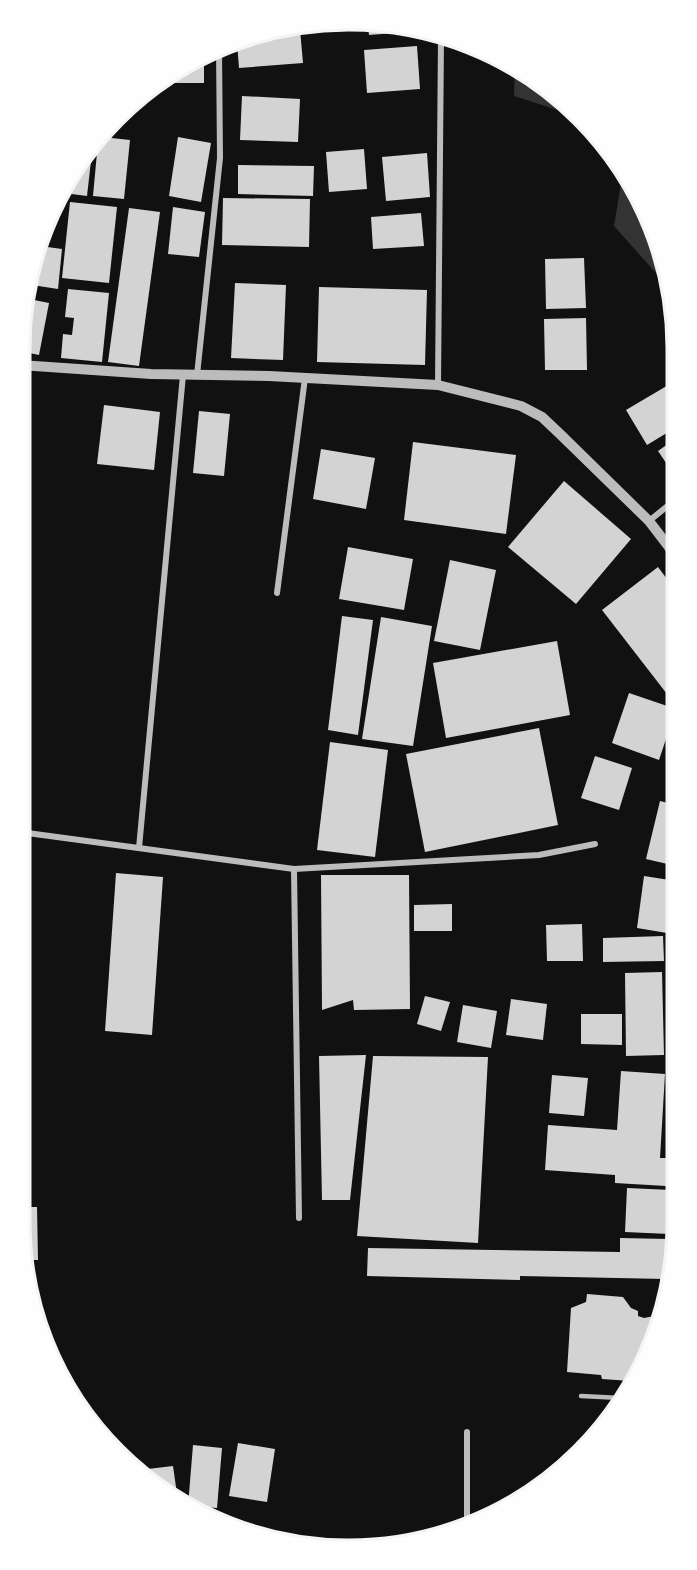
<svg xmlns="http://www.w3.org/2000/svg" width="697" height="1570" font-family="Raleway,sans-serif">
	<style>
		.water { fill: #333 }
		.building { fill: #d3d3d3 }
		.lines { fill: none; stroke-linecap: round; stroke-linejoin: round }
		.service { stroke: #bcbcbc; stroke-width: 4.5 }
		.minor { stroke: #bcbcbc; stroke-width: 6 }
		.tertiary { stroke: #bcbcbc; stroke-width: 10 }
		.rim { fill: none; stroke: #f5f5f5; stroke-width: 3 }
	</style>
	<rect width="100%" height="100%" fill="#111"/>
	<!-- water -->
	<g class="water">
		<polygon points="515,68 549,87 579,117 514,96"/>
		<polygon points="623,171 652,222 671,290 614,226"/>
	</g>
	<!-- building -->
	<g class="building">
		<polygon points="348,20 360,22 360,29 322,32 322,25"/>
		<polygon points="368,23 407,31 407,32 369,35"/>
		<polygon points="300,29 303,63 239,68 237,42"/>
		<polygon points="417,46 420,89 367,93 364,50"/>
		<polygon points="204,57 204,83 165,83 203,58"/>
		<polygon points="242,96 300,99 298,142 240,140"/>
		<polygon points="102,137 130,140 124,199 93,196 98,142"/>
		<polygon points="178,137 211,143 201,202 169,196"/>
		<polygon points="364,149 367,189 329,192 326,152"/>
		<polygon points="92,152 87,196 64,193"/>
		<polygon points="427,153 430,197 386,201 382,157"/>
		<polygon points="238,165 314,166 313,196 238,194"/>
		<polygon points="223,198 310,199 309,247 222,245"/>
		<polygon points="70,202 117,207 109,283 62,278"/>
		<polygon points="173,207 205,212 199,257 168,254"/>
		<polygon points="129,208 160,212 139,366 108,362"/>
		<polygon points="421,213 424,246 373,249 371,217"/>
		<polygon points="40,246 62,249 58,289 32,285"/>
		<polygon points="584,258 586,308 546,309 545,259"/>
		<polygon points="235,283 286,285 283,360 231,358"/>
		<polygon points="319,287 427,290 425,365 317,362"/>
		<polygon points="68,289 109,293 102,362 61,358 63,334 72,335 74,318 65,317"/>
		<polygon points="29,299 49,303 39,355 20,351"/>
		<polygon points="586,318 587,370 545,370 544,319"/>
		<polygon points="675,381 675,428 647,445 626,410"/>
		<polygon points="104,405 160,412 154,470 97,464"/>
		<polygon points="199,411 230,414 224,476 193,473"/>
		<polygon points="675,439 675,476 658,451"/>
		<polygon points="413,442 516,455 506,534 404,520"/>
		<polygon points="321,449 375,458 366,509 313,499"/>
		<polygon points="564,481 631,539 576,604 508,547"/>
		<polygon points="348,547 413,559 404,610 339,599"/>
		<polygon points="450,560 496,570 480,650 434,641"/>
		<polygon points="658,567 676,591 676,687 667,694 602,610"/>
		<polygon points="342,616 373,620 358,735 328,730"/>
		<polygon points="381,617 432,626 413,746 362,739"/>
		<polygon points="557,641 570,715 446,738 433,663"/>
		<polygon points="629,693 676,709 659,760 612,743"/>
		<polygon points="539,728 558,825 425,852 406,754"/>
		<polygon points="330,742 388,750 375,857 317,850"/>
		<polygon points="595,756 632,768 619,810 581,798"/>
		<polygon points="660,801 676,805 676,866 646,859"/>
		<polygon points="116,873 163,877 152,1035 105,1031"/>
		<polygon points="321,875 409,875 410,1009 354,1010 353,1000 322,1010"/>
		<polygon points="644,876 676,881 673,934 637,928"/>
		<polygon points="452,904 452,931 414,931 414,905"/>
		<polygon points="582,924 583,961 547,961 546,925"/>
		<polygon points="663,936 664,961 603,962 603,938"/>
		<polygon points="662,972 664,1055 626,1056 625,973"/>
		<polygon points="425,996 450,1002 441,1031 417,1024"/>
		<polygon points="511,999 547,1004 543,1040 506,1035"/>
		<polygon points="463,1005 497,1011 491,1048 457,1042"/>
		<polygon points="581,1014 622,1014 622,1045 581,1044"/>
		<polygon points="366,1055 350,1200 322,1200 319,1056"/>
		<polygon points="373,1056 488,1057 478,1243 357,1236"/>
		<polygon points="621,1071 665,1074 660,1158 668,1158 666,1186 615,1183 615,1175 545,1170 548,1125 617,1130"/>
		<polygon points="552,1075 588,1078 584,1116 549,1113"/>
		<polygon points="627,1188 671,1190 669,1234 625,1232"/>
		<polygon points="20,1207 37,1207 38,1260 26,1260"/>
		<polygon points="620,1238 669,1239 666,1279 520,1276 520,1280 367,1276 368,1248 620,1252"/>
		<polygon points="587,1294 623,1297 631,1308 638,1311 638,1316 644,1318 659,1315 653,1347 631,1381 602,1379 601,1375 567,1372 571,1308 586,1302"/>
		<polygon points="238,1443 275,1449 267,1502 229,1496"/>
		<polygon points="193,1445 222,1448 217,1508 188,1506"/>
		<polygon points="173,1466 178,1501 139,1470"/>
	</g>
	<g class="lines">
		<!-- service -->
		<g class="service">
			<polyline points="668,757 676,742"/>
			<polyline points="581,1396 621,1398"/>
		</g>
		<!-- minor -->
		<g class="minor">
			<polyline points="197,375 220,158 219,47"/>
			<polyline points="438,385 441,38"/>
			<polyline points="649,521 675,500"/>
			<polyline points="277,593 305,378"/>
			<polyline points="20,832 294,869 539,855 595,844"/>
			<polyline points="139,848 183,375"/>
			<polyline points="294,869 299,1218"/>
			<polyline points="467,1522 467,1432"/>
		</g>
		<!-- tertiary -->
		<polyline class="tertiary" points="20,365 151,374 269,376 438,385 521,406 542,417 560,434 649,521 675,555"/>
	</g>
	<!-- crop -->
	<path d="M0 0H697V1570H0ZM348 30H349A318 318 0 0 1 667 348V1222A318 318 0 0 1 349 1540H348A318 318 0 0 1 30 1222V348A318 318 0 0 1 348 30Z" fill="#fefefe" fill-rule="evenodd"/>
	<path class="rim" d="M348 30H349A318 318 0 0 1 667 348V1222A318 318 0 0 1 349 1540H348A318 318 0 0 1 30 1222V348A318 318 0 0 1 348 30Z"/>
</svg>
